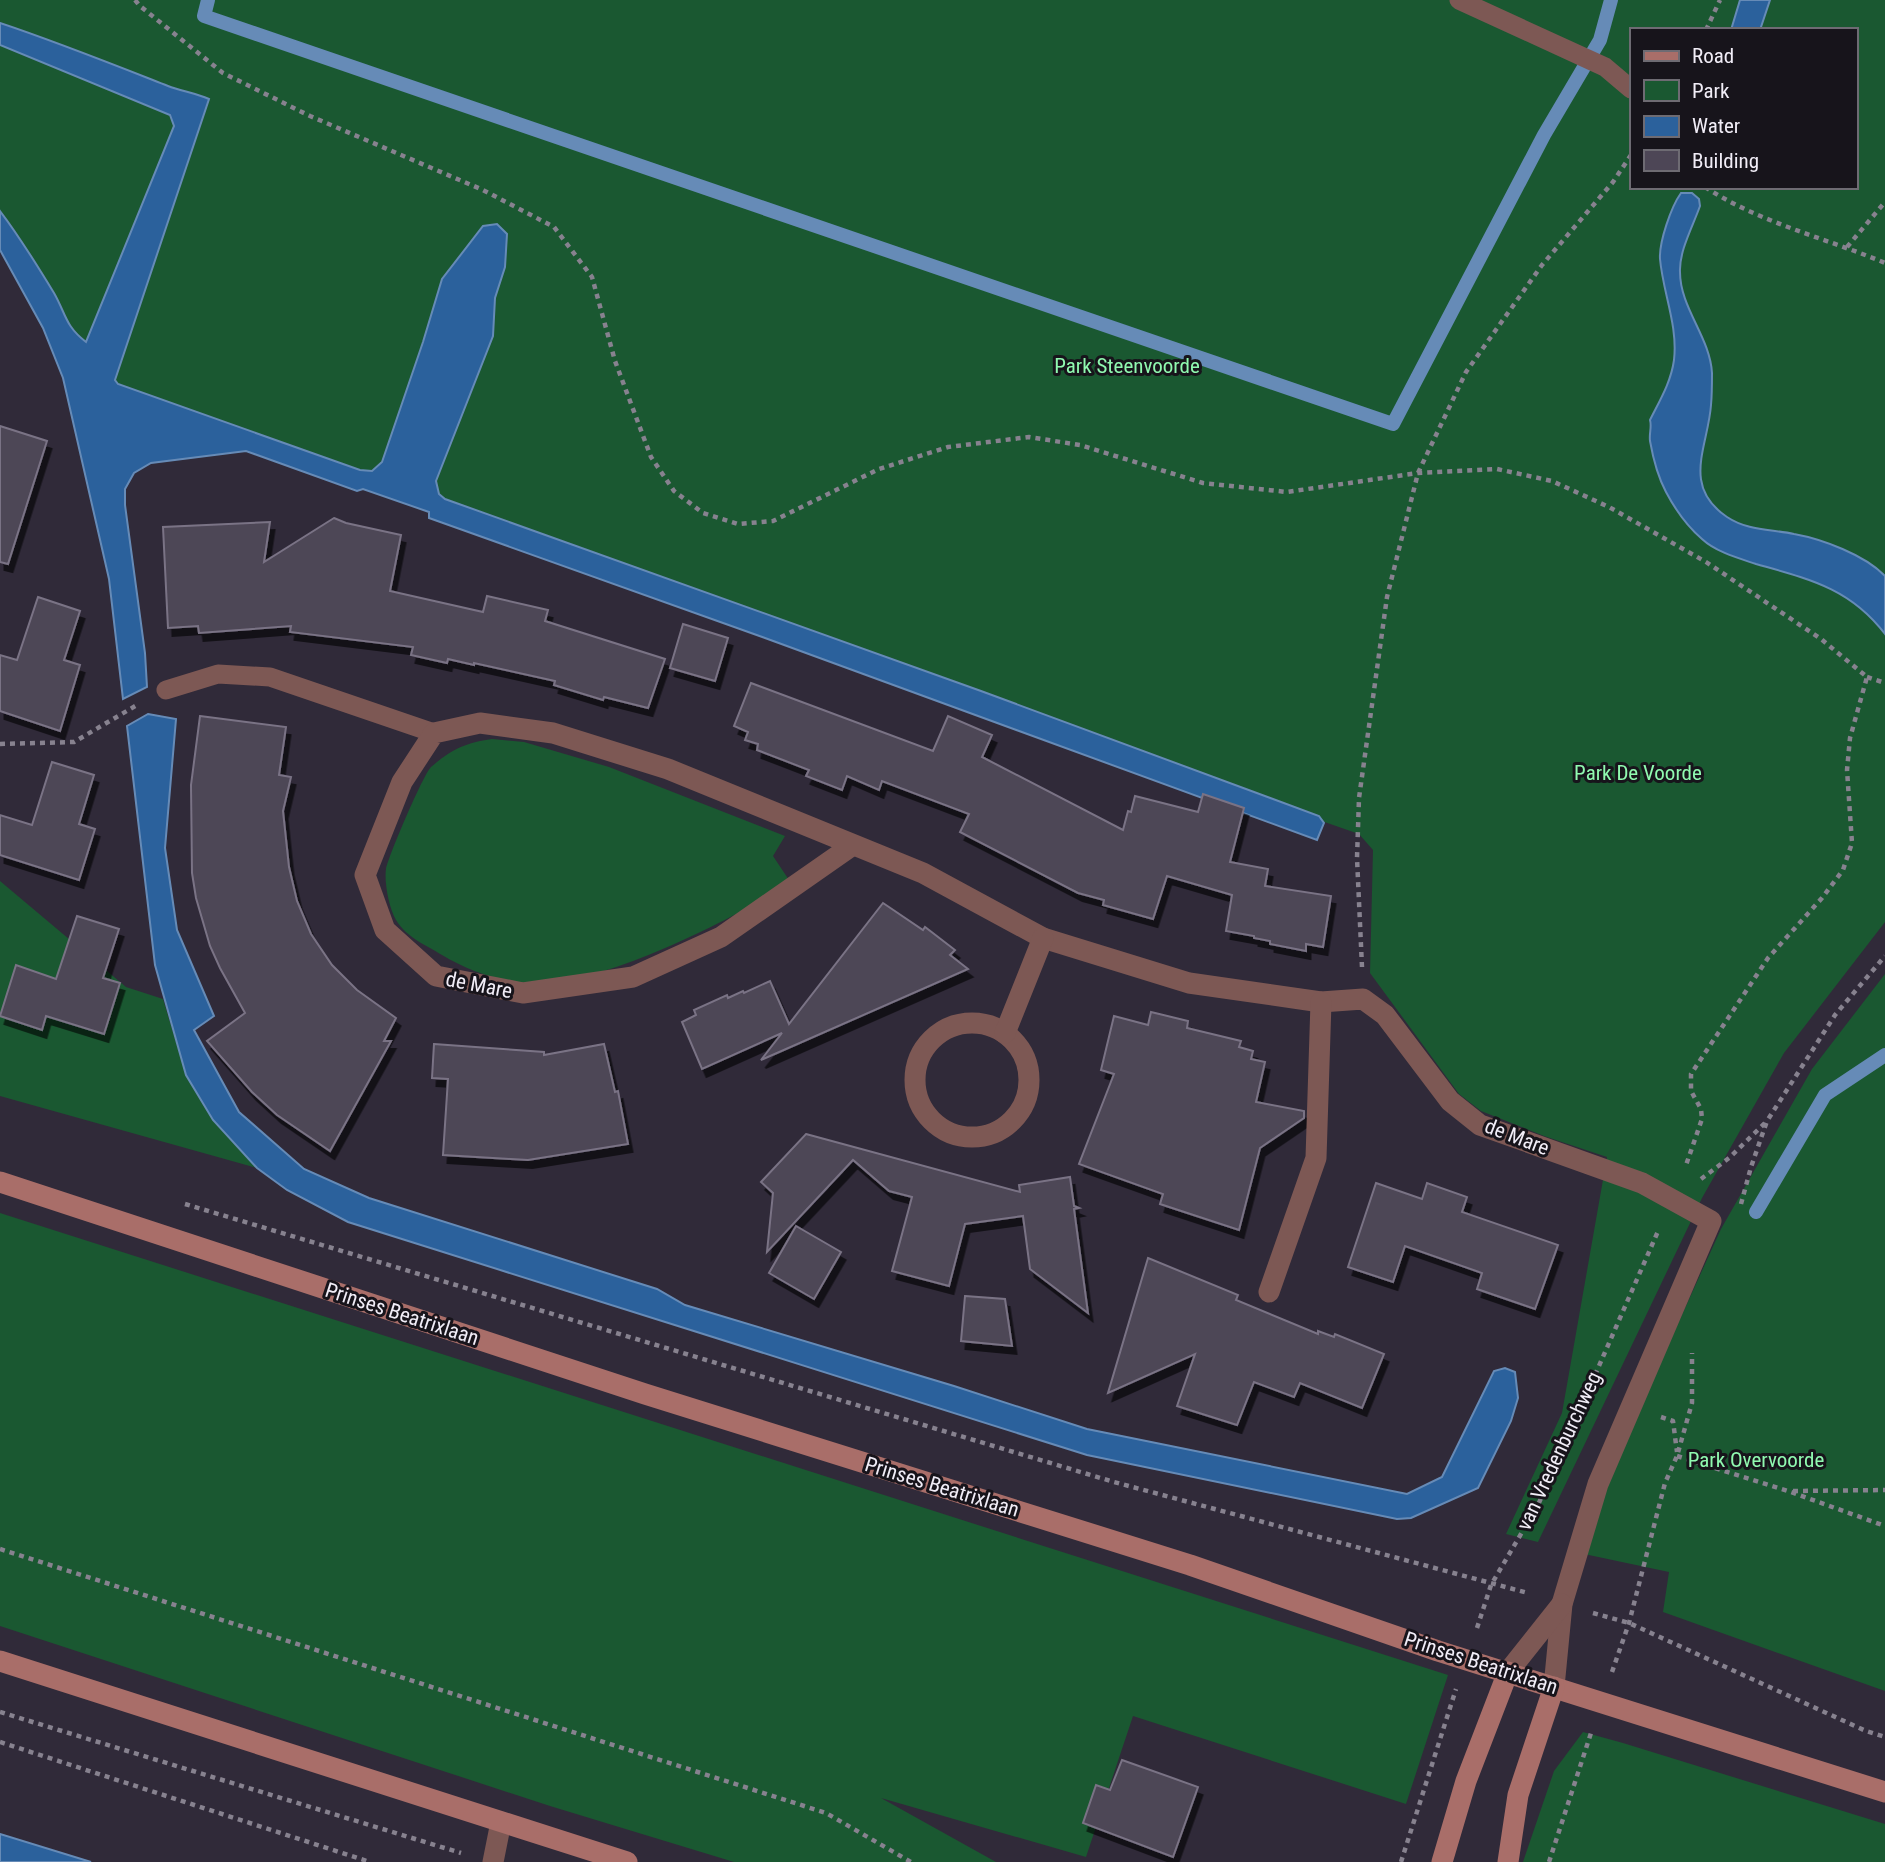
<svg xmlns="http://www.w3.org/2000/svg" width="1885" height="1862" font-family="'Roboto Condensed',sans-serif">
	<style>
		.green { fill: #1a5831; fill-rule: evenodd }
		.water { fill: #2b619c; stroke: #668bb7; stroke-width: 2 }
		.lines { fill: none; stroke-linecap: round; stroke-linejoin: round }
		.stream { stroke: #668bb7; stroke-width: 14 }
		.building { fill: #4d4656; stroke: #7a7385; stroke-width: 2; filter: url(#shadow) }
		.path { stroke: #87828f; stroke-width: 4.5; stroke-dasharray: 5 5; stroke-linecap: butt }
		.lane { stroke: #7d5854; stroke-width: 19 }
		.street { stroke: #7d5854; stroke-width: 21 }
		.secondary { stroke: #a96e69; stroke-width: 21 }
		.labels { text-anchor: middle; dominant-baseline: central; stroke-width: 6; stroke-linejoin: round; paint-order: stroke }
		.park-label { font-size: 21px; fill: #90f9b0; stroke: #17141b }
		.street-label { font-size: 21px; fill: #f1edf7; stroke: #17141b }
	</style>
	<defs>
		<filter id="shadow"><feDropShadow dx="4.5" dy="8" stdDeviation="0" flood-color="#0009"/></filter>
	</defs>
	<rect width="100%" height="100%" fill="#302a39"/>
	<!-- green -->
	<g class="green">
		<path d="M 0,0 L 1885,0 L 1885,922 L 1784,1053 L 1702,1198 L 1538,1542 L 1506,1534 L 1562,1413 L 1607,1157 L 1544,1136 L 1481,1111 L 1459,1094 L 1370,973 L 1373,850 L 1359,834 L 104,398 L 0,238 ZM 1631,30 L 1855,30 L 1855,187 L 1631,187 Z"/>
		<path d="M 492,739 L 524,742 L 609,767 L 785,836 L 773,856 L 791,883 C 728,921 600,988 527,983 C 497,981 467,970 442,955 C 426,945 407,938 396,920 C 389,908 384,882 386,869 C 389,855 423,775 431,767 C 452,749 465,743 492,739 Z"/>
		<polygon points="0,881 126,987 163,999 186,1075 213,1120 257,1168 0,1096"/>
		<polygon points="1885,974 1885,1691 1663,1612 1669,1572 1570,1551 1644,1398 1721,1229 1812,1069"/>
		<polygon points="0,1213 1448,1675 1406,1804 1133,1716 1086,1857 881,1798 996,1862 734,1862 550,1806 0,1626"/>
		<polygon points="1583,1732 1623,1743 1885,1824 1885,1862 1523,1862 1554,1771"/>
	</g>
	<!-- water -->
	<g class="water">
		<polygon points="1740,0 1770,0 1760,30 1731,30"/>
		<path d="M 0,23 C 57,42 112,64 168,86 C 181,91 195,93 209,99 L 115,380 L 118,384 L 360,470 L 372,471 L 382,462 L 423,342 L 442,279 L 483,226 L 497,224 L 507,234 L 505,267 L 495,298 L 493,336 L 436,481 L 439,494 L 445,499 L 981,691 L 1319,816 L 1324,823 L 1317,840 L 765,638 L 429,518 L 429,512 L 363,489 L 357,491 L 246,451 L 151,463 L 134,473 L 125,489 L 125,505 L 145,653 L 147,687 L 123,699 L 109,579 L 63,378 L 43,328 L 0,250 L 0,211 C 20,237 37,265 54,293 C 66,314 65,326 86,342 L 174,126 L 170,115 L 0,45 Z"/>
		<path d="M 1692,193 L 1699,199 L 1700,206 C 1693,226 1679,251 1680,272 C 1680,308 1710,337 1712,373 C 1712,384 1712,395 1711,405 C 1708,447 1681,486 1727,517 C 1748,531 1771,529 1794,534 C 1822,539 1865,555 1885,576 L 1885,634 C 1850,588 1809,579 1756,564 C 1738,558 1716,552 1702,539 C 1688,527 1675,509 1666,492 C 1658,477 1653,458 1650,441 C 1649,433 1652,427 1650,420 C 1660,400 1671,382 1674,360 C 1678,325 1663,293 1660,259 C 1659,242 1671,207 1681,193 Z"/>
		<polygon points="148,714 176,719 165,848 177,930 214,1016 194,1030 239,1112 304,1169 369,1198 657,1289 685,1305 954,1386 1087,1429 1407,1494 1442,1477 1494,1371 1505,1368 1515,1372 1518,1398 1511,1421 1478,1488 1411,1518 1397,1519 1087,1455 348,1222 287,1190 257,1168 213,1120 186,1075 155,965 127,726"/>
		<polygon points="0,1834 91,1862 0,1862"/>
	</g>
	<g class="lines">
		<!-- stream -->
		<g class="stream">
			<polyline points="208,0 204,16 1393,424 1544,135 1600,40 1611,0"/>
			<polyline points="1756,1212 1825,1095 1885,1055"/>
		</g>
	</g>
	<!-- building -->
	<g class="building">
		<polygon points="0,426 47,441 8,564 0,562"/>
		<polygon points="334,518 346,523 401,535 390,591 483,612 487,596 548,610 545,621 665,659 648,708 604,697 603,700 554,685 555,681 474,663 474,665 448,659 447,663 411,655 413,647 290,632 291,626 199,633 198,626 168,628 163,527 270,522 264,562"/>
		<polygon points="38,597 80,611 64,660 80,665 60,731 0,711 0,655 17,660"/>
		<polygon points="683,624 728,638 715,681 670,668"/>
		<polygon points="751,683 933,751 948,716 992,735 982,757 1123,830 1128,811 1131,812 1135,796 1198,812 1203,794 1244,808 1230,862 1268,869 1265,886 1331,896 1323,947 1306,944 1306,951 1270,944 1270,941 1254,938 1254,936 1226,931 1232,895 1167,876 1153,919 1103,905 1104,900 1078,893 960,832 969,814 882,781 879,790 847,776 842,790 806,776 809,770 757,750 758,744 745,740 748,732 734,726"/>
		<polygon points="200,716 286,727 279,775 291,777 283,811 289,867 297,901 311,934 332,965 357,990 396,1018 384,1041 391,1041 330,1151 277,1115 252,1092 207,1041 245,1013 220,968 210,946 196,898 192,873 191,785"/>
		<polygon points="52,762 94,775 79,824 95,829 79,880 0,855 0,815 32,825"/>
		<polygon points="883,903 923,930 925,927 955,950 950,955 968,969 761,1060 782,1033 702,1069 682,1022 696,1015 694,1010 727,995 728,998 743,991 744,993 770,981 789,1024"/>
		<polygon points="77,916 119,929 103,978 120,983 104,1034 46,1016 42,1030 0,1016 16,965 56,979"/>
		<polygon points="1151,1012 1188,1021 1187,1028 1241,1041 1239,1047 1253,1051 1251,1059 1265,1062 1256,1102 1304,1111 1304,1118 1260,1148 1239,1230 1160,1204 1163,1194 1079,1164 1114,1074 1101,1070 1114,1016 1148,1025"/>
		<polygon points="434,1044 544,1052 544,1055 604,1044 615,1092 618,1091 628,1144 528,1160 443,1155 448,1079 432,1078"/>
		<polygon points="806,1134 1020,1192 1019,1185 1070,1177 1074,1206 1079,1208 1074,1209 1088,1313 1030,1269 1023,1216 965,1224 949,1286 892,1271 912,1197 889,1191 853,1160 767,1252 773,1193 761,1182"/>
		<polygon points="1376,1183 1422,1199 1427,1183 1467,1197 1462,1212 1558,1245 1535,1309 1477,1289 1482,1273 1405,1246 1393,1282 1348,1267"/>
		<polygon points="796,1226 841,1252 814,1299 769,1273"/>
		<polygon points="1148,1258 1238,1295 1236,1300 1318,1334 1318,1331 1334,1337 1335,1334 1384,1354 1362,1408 1300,1383 1294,1397 1254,1382 1237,1425 1177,1406 1195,1354 1108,1393"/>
		<polygon points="965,1296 1005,1299 1012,1346 961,1341"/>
		<polygon points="1122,1760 1198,1787 1173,1857 1083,1823 1096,1785 1110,1790"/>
	</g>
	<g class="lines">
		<!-- path -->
		<g class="path">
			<polyline points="135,0 140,6 223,73 310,116 483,190 554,227 592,277 615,361 651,457 674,491 703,513 738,524 773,521 879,469 948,447 1029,437 1080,445 1203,483 1287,492 1418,473 1497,469 1552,481 1609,507 1706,562 1821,639 1867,677 1850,738 1847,770 1852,843 1843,870 1822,898 1768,958 1691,1074 1691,1091 1701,1109 1702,1119 1685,1168"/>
			<polyline points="1706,30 1720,0"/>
			<path d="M 1705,187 C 1760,223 1826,238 1885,263"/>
			<polyline points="1847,247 1885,202"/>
			<polyline points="1867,677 1885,683"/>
			<polyline points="0,744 74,742 137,705"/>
			<polyline points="1362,967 1357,858 1359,798 1387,597 1418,473 1466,372 1542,265 1613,182 1631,155"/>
			<polyline points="1701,1179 1729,1158 1766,1122"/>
			<polyline points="185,1204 1114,1482 1528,1593"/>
			<polyline points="1741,1204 1751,1167 1767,1121 1835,1015 1885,956"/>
			<polyline points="1661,1417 1673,1421 1677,1452"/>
			<polyline points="1677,1456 1788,1491 1885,1526"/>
			<polyline points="1793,1491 1885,1490"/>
			<polyline points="0,1549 826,1813 911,1862"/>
			<polyline points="1593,1613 1629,1623 1866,1731 1885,1737"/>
			<polyline points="1477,1628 1491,1585 1538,1505 1659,1229"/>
			<polyline points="1612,1672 1629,1623 1665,1483 1677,1456 1692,1403 1692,1353"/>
			<polyline points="0,1712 461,1853"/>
			<polyline points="0,1742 370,1862"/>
			<polyline points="1401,1862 1456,1689"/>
			<polyline points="1549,1862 1591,1733"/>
		</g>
		<!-- lane -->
		<g class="lane">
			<polyline points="1459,0 1605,67 1631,89"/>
			<polyline points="166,690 218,674 270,677 434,733"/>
		</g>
		<!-- street -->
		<g class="street">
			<polyline points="853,845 721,937 633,977 523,993 436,976 385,930 365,875 402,782 434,733 480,723 553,733 668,769 923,873 1043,938 1189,983 1321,1002 1363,999 1385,1015 1450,1101 1480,1125 1642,1183 1711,1221 1598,1484 1562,1604 1554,1687"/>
			<circle cx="972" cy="1080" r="57"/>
			<polyline points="1005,1033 1043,938"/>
			<polyline points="1269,1292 1316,1158 1321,1002"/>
			<polyline points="1508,1672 1562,1604"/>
			<polyline points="493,1862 501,1822"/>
		</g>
		<!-- secondary -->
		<g class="secondary">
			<polyline points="0,1182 645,1394 1190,1565 1438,1651 1885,1792"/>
			<polyline points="0,1661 627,1862"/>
			<polyline points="1442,1862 1466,1781 1508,1672"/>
			<polyline points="1508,1862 1518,1795 1554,1687"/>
		</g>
	</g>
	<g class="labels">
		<!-- park labels -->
		<g class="park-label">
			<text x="1127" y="366">Park Steenvoorde</text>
			<text x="1638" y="773">Park De Voorde</text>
			<text x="1756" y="1460">Park Overvoorde</text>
		</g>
		<!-- street labels -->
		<g class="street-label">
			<text transform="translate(479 985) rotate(11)">de Mare</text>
			<text transform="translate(1517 1137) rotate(21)">de Mare</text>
			<text transform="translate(402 1314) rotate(18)">Prinses Beatrixlaan</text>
			<text transform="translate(1559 1451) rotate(-65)">van Vredenburchweg</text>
			<text transform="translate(942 1487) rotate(17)">Prinses Beatrixlaan</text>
			<text transform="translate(1481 1663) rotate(18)">Prinses Beatrixlaan</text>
		</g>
	</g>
	<!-- legend -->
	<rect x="1630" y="28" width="228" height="161" fill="#17141b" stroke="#6e6b73" stroke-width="2"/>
	<rect x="1644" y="51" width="35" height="10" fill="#a96e69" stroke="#6e6b73" stroke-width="2"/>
	<text x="1692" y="63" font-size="21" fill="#f1edf7">Road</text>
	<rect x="1644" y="80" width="35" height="21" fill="#1a5831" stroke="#6e6b73" stroke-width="2"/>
	<text x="1692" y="98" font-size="21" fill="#f1edf7">Park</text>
	<rect x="1644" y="116" width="35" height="21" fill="#2b619c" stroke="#6e6b73" stroke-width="2"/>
	<text x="1692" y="133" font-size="21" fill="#f1edf7">Water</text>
	<rect x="1644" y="150" width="35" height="21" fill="#4d4656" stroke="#6e6b73" stroke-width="2"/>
	<text x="1692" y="168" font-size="21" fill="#f1edf7">Building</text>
</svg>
